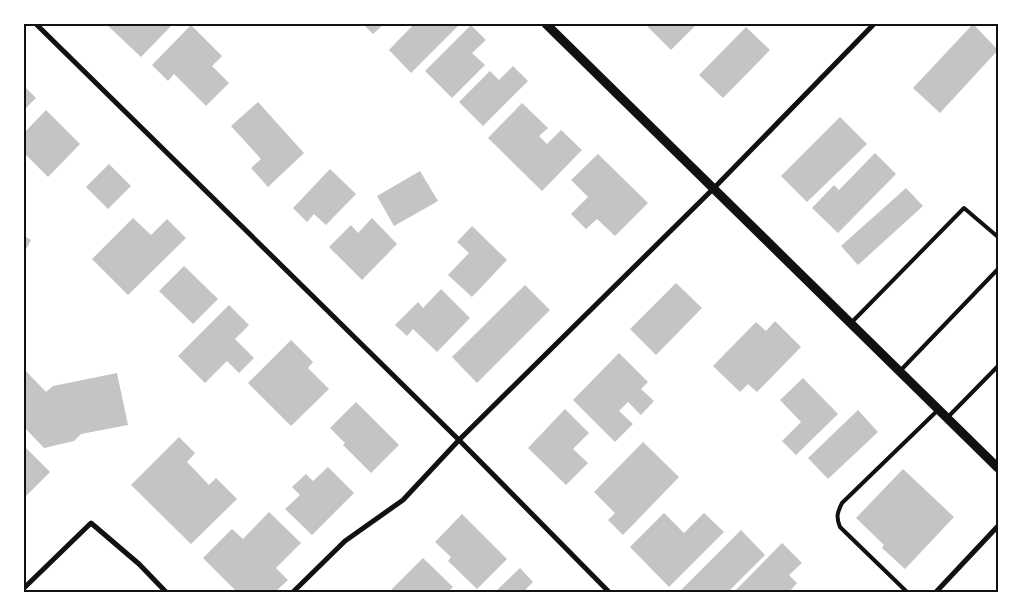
<svg xmlns="http://www.w3.org/2000/svg" width="1022" height="616" font-family="Montserrat,sans-serif">
	<style>
		.building { fill: #c4c4c4 }
		.lines { fill: none; stroke-linecap: round; stroke-linejoin: round }
		.service { stroke: #111; stroke-width: 4 }
		.minor { stroke: #111; stroke-width: 5 }
		.tertiary { stroke: #111; stroke-width: 9 }
		.neatline { fill: none; stroke: #111; stroke-width: 2 }
	</style>
	<rect width="100%" height="100%" fill="#fff"/>
	<!-- building -->
	<g class="building">
		<polygon points="106,24 173,24 141,57"/>
		<polygon points="363,24 384,24 373,34"/>
		<polygon points="414,24 460,24 411,73 389,50"/>
		<polygon points="645,24 697,24 671,50"/>
		<polygon points="973,24 998,50 940,113 913,88"/>
		<polygon points="191,25 222,56 212,66 229,83 206,106 174,74 168,81 152,65"/>
		<polygon points="471,25 486,40 472,53 485,65 452,98 425,71"/>
		<polygon points="746,27 770,50 723,98 699,75"/>
		<polygon points="513,66 528,81 483,126 459,102 490,71 499,80"/>
		<polygon points="24,86 36,98 24,110"/>
		<polygon points="258,102 304,153 268,187 251,168 261,159 231,126"/>
		<polygon points="522,103 548,128 539,136 547,144 561,130 582,150 542,191 488,138"/>
		<polygon points="46,110 80,144 48,177 24,153 24,133"/>
		<polygon points="840,117 867,144 807,202 781,176"/>
		<polygon points="875,153 896,174 838,233 812,208 834,185 839,190"/>
		<polygon points="598,154 648,203 615,236 597,219 586,229 571,214 588,197 571,180"/>
		<polygon points="109,164 131,186 108,209 86,187"/>
		<polygon points="330,169 356,194 326,225 314,214 307,222 293,208"/>
		<polygon points="420,171 438,201 394,226 377,196"/>
		<polygon points="906,188 923,206 858,265 841,246"/>
		<polygon points="133,218 151,235 167,219 186,238 128,295 92,259"/>
		<polygon points="372,218 397,244 362,280 329,247 351,225 358,233"/>
		<polygon points="472,226 507,260 472,297 448,275 469,253 457,242"/>
		<polygon points="24,236 31,240 24,253"/>
		<polygon points="184,266 218,299 193,324 159,291"/>
		<polygon points="676,283 702,308 656,355 630,329"/>
		<polygon points="525,285 550,310 477,383 452,357"/>
		<polygon points="441,289 470,318 437,352 413,329 407,336 395,325 418,302 423,308"/>
		<polygon points="229,305 249,325 235,339 254,358 239,373 227,361 205,383 178,356"/>
		<polygon points="775,321 801,347 757,392 748,384 740,392 713,366 756,322 766,331"/>
		<polygon points="291,340 313,362 308,368 329,389 291,426 248,383"/>
		<polygon points="619,353 648,382 641,389 654,401 641,415 628,402 619,411 633,424 615,442 573,400"/>
		<polygon points="24,369 46,392 53,386 117,373 128,425 81,434 74,441 44,448 24,427"/>
		<polygon points="803,378 838,414 796,455 782,441 801,422 780,400"/>
		<polygon points="356,402 399,445 371,473 343,445 345,443 330,428"/>
		<polygon points="565,409 589,433 573,449 588,463 566,485 528,448"/>
		<polygon points="858,410 878,432 828,479 808,458"/>
		<polygon points="179,437 195,453 187,462 209,485 216,478 237,499 191,544 131,485"/>
		<polygon points="643,442 679,477 623,535 608,520 615,513 594,492"/>
		<polygon points="24,446 50,472 24,498"/>
		<polygon points="328,467 354,493 312,535 285,509 300,495 292,487 306,474 313,481"/>
		<polygon points="903,469 954,517 905,569 882,548 884,545 856,518"/>
		<polygon points="269,512 301,543 276,568 288,580 275,592 237,592 203,558 232,529 243,539"/>
		<polygon points="664,513 684,533 704,513 724,532 669,587 630,547"/>
		<polygon points="462,514 507,559 477,589 448,561 451,557 435,542"/>
		<polygon points="741,530 765,555 728,592 683,592 681,590"/>
		<polygon points="782,543 802,563 789,575 797,583 789,592 734,592"/>
		<polygon points="423,558 453,587 448,592 389,592"/>
		<polygon points="520,568 533,582 526,589 529,592 495,592"/>
	</g>
	<g class="lines">
		<!-- service -->
		<g class="service">
			<polyline points="851,323 964,208 998,237"/>
			<polyline points="900,371 998,269"/>
			<polyline points="947,418 998,366"/>
			<path d="M 907,592 L 840,527 C 836,517 837,513 842,503 L 938,410"/>
		</g>
		<!-- minor -->
		<g class="minor">
			<polyline points="36,24 459,440 609,592"/>
			<polyline points="24,588 91,523 139,564 166,592"/>
			<polyline points="293,592 345,541 403,500 459,440 714,188 874,24"/>
			<polyline points="936,592 998,526"/>
		</g>
		<!-- tertiary -->
		<polyline class="tertiary" points="546,24 998,468"/>
	</g>
	<!-- border -->
	<rect width="1022" height="616" fill="none" stroke="#ffffff" stroke-width="50"/>
	<rect x="25" y="25" width="972" height="566" class="neatline"/>
</svg>
